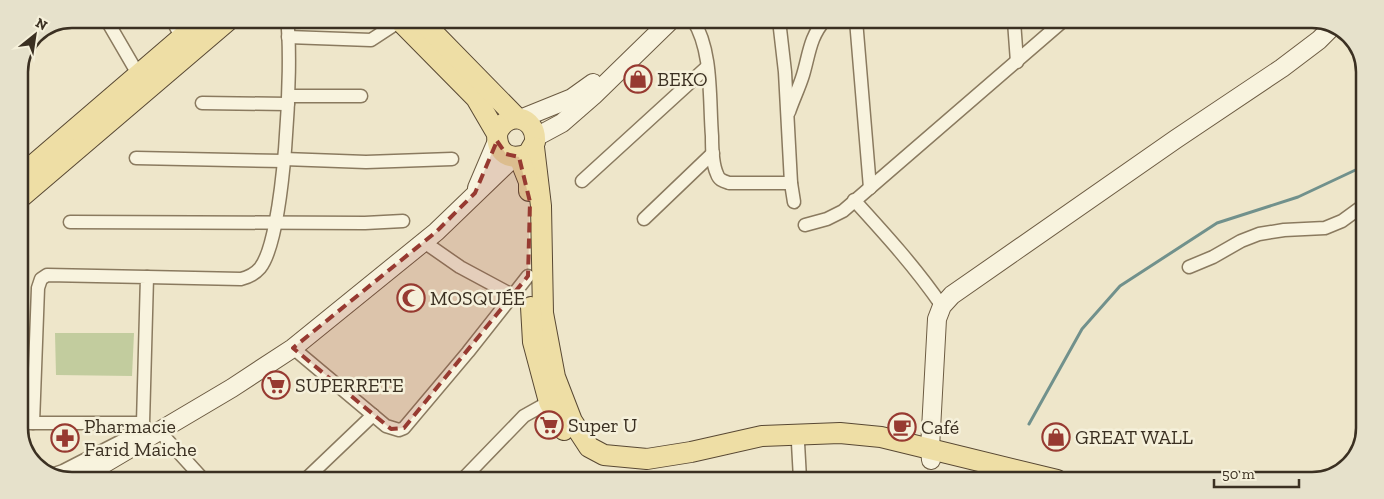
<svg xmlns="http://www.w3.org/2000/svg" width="1384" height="499" font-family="'Zilla Slab',serif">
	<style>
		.pitch { fill: #c2cc9e }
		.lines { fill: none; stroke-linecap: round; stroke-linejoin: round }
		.stream { stroke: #71918c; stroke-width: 3 }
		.minor-casing { stroke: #8a7a5f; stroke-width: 15 }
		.secondary-casing { stroke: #6c5b42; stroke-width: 20 }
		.primary-casing { stroke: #584833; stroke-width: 22 }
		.minor { stroke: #f8f3de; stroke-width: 12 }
		.secondary { stroke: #f8f3de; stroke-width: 18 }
		.primary { stroke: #eedea5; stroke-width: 20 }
		.marked { fill: #973a31; fill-opacity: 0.2; stroke: #973a31; stroke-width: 4; stroke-dasharray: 10 6; stroke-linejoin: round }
		.labels { text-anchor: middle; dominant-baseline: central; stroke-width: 5; stroke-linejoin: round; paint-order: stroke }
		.poi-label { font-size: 20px; fill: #3b3022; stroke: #f5f0da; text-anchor: start }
		.rim { fill: none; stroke: #3b3022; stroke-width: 2.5 }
	</style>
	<rect width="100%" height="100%" fill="#eee6ca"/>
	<!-- pitch -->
	<polygon class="pitch" points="55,333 134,333 132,376 56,375"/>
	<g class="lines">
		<!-- stream -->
		<polyline class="stream" points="1029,424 1082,329 1120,286 1217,223 1298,197 1364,166"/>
		<!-- minor casing -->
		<g class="minor-casing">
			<g id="minor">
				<polyline points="106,19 138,74"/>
				<polyline points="172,19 181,37"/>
				<path d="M 693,20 C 713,51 709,100 712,136 C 712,148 712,163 717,174 C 719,180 723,181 729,183 L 791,183"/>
				<polyline points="779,20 785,72 791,183 794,202"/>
				<polyline points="856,20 870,188"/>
				<polyline points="1014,21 1017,62"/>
				<polyline points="288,37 371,40 400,21"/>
				<polyline points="289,96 361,96"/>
				<polyline points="202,103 288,104"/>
				<path d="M 789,112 C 793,100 799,88 803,75 C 809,55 810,36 825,20"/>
				<polyline points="136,158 284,161"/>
				<polyline points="284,159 366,162 452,159"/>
				<polyline points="582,181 707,67"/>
				<path d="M 854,200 C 885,234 916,268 942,306"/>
				<polyline points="644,219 713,153"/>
				<polyline points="70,222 365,223 403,221"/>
				<polyline points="805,225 827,219 843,211 1063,21"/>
				<polyline points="424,242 460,267 512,295"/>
				<polyline points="1189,267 1213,257 1241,241 1259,234 1284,230 1325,228 1342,221 1364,205"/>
				<path d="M 147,277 L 241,279 C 249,277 255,274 260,268 C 285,237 293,62 287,19"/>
				<polyline points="293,348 386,426 399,430 404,428 468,352 528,276"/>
				<polyline points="19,423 143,423"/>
				<polyline points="33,423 38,288 41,279 47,275 147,277 143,423 145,440"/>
				<polyline points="160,432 202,478"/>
				<polyline points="798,443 800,479"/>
				<polyline points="51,475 63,471 143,430"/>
				<polyline points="307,478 373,415"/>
				<polyline points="464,478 524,416 549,402"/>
			</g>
		</g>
		<!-- secondary casing -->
		<g class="secondary-casing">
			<g id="secondary">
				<polyline points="520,119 572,98 593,83"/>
				<polyline points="536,137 562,123 593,96 671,20"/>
				<polyline points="477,188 497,141"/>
				<polyline points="931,460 930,448 937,319 942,306 952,295 1176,139 1282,68 1319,40 1334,25"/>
				<polyline points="80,478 232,388 293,348 436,232 514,157"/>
			</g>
		</g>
		<!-- primary casing -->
		<g class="primary-casing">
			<g id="primary">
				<path d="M 398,19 L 476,98 L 497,134 C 497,154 510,161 528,154 L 535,142 C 537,116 506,109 497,134"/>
				<polyline points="421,20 517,118"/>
				<polyline points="534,147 541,206 543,313 555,377 572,421 589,447 604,455 647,459 691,452 762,436 840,433 881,437 1057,480"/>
				<polyline points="519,157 529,182 529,191"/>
				<polyline points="19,177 203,19"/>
				<polyline points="19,199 230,19"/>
				<polyline points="531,307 533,342 549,402 564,430"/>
			</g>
		</g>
		<!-- minor -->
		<use href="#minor" class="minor"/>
		<!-- secondary -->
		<use href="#secondary" class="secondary"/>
		<!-- primary -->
		<use href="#primary" class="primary"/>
	</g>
	<!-- marked area -->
	<path class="marked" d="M 497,141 L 506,154 L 519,157 L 530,202 L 528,276 L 404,428 L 391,429 L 293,348 L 436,232 L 475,193 Z"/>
	<!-- icons -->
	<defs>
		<g id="shop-ring" transform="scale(1.4375)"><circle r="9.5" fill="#f5f0da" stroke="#973a31" stroke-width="1.5"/><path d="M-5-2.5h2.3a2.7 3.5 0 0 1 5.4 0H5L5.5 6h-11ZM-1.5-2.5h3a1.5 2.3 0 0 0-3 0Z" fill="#973a31"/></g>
		<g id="mosque-ring" transform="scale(1.4375)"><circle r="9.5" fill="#f5f0da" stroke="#973a31" stroke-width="1.5"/><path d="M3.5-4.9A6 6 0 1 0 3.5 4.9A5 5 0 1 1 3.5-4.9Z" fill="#973a31"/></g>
		<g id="supermarket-ring" transform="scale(1.4375)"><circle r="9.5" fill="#f5f0da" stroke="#973a31" stroke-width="1.5"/><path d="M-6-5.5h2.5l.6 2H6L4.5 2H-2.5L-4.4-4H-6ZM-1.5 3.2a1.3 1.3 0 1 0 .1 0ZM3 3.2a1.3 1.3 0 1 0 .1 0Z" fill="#973a31"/></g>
		<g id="cafe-ring" transform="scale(1.4375)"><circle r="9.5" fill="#f5f0da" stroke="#973a31" stroke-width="1.5"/><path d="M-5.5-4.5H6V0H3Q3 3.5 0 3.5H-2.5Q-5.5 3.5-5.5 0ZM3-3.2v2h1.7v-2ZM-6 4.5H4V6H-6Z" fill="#973a31"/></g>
		<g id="pharmacy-ring" transform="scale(1.4375)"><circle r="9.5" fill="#f5f0da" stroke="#973a31" stroke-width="1.5"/><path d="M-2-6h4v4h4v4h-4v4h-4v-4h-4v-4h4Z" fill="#973a31"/></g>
	</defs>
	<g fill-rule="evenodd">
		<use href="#shop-ring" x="638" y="79"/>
		<use href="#mosque-ring" x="411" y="298"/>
		<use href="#supermarket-ring" x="276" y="385"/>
		<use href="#supermarket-ring" x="549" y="425"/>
		<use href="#cafe-ring" x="902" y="427"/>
		<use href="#shop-ring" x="1056" y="437"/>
		<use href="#pharmacy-ring" x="65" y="438"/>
	</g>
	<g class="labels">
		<!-- poi labels -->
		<g class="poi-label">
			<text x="657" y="79">BEKO</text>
			<text x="430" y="298">MOSQUÉE</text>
			<text x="295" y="385">SUPERRETE</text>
			<text x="568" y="425">Super U</text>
			<text x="84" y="426">Pharmacie<tspan x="84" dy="23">Farid Maiche</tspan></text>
			<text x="921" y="427">Café</text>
			<text x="1075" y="437">GREAT WALL</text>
		</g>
	</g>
	<!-- crop -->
	<path d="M0 0H1384V499H0ZM72 28H1312A44 44 0 0 1 1356 72V428A44 44 0 0 1 1312 472H72A44 44 0 0 1 28 428V72A44 44 0 0 1 72 28Z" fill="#e6e1cb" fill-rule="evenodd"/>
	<path class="rim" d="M72 28H1312A44 44 0 0 1 1356 72V428A44 44 0 0 1 1312 472H72A44 44 0 0 1 28 428V72A44 44 0 0 1 72 28Z"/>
	<!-- north arrow -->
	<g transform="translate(35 35) rotate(30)" stroke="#f5f0da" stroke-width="4" paint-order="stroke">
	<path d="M0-4L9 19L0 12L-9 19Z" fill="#3b3022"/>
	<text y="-8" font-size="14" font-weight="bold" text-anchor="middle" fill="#3b3022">N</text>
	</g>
	<!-- scale -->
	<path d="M1214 479v8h85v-8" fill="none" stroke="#3b3022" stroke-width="2.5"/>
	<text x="1222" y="479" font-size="15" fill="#3b3022" stroke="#f5f0da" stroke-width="4" paint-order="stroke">50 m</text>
</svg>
